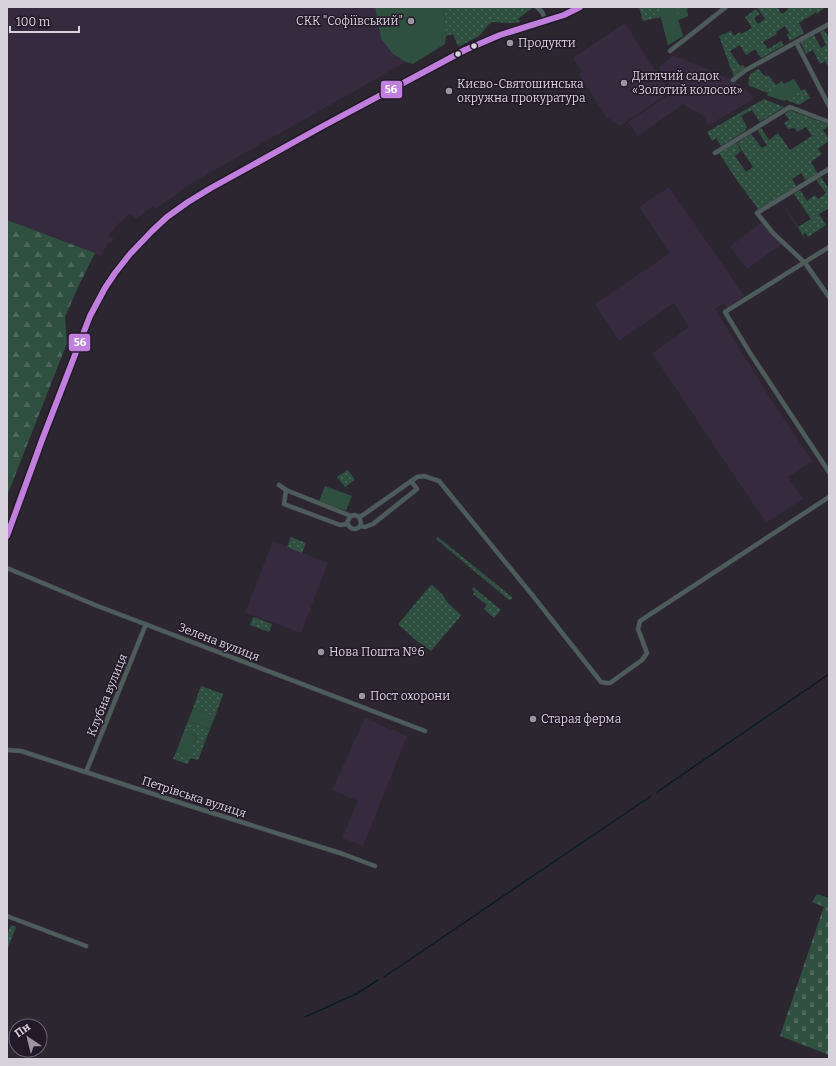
<svg xmlns="http://www.w3.org/2000/svg" width="836" height="1066" font-family="Bitter,serif">
	<style>
		.built { fill: #362a3f }
		.grass { fill: url(#grass-dots) }
		.forest { fill: url(#forest-firs) }
		.cemetery { fill: url(#cemetery-stones) }
		.garden { fill: #2f4f41 }
		.lines { fill: none; stroke-linecap: round; stroke-linejoin: round }
		.stream { stroke: #0a1c24; stroke-width: 1.5 }
		.street-casing { stroke: #47424b; stroke-width: 5 }
		.primary-casing { stroke: #47424b; stroke-width: 8 }
		.street { stroke: #4d5d5b; stroke-width: 4 }
		.primary { stroke: #526665; stroke-width: 7 }
		.bus-1-casing { stroke: #231a29; stroke-width: 9 }
		.bus-1 { stroke: #c07fdc; stroke-width: 6 }
		.poi-dot { fill: #9b95a0; stroke: #231a29; stroke-width: 1.5 }
		.bus-dot { fill: #d7d1dc; stroke: #231a29; stroke-width: 1.5 }
		.labels { text-anchor: middle; dominant-baseline: central; stroke-width: 3; stroke-linejoin: round; paint-order: stroke }
		.poi-label { font-size: 12px; fill: #d7d1dc; stroke: #231a29; text-anchor: start }
		.street-label { font-size: 12px; fill: #d7d1dc; stroke: #231a29 }
		.line-badge { stroke: #231a29; stroke-width: 1.5 }
		.badge-label { font-size: 11px; text-anchor: middle; font-weight: bold; fill: #fff }
	</style>
	<defs>
		<pattern id="grass-dots" width="8" height="8" patternUnits="userSpaceOnUse"><rect width="8" height="8" fill="#2f4f41"/><path d="M2 2h.1M6 6h.1" fill="none" stroke="#4c675c" stroke-width="1.8" stroke-linecap="round"/></pattern>
		<pattern id="forest-firs" width="22" height="20" patternUnits="userSpaceOnUse"><rect width="22" height="20" fill="#2f4f41"/><path d="M5 1l3.5 6h-7zM16 11l3.5 6h-7z" fill="#4c675c"/></pattern>
		<pattern id="cemetery-stones" width="16" height="16" patternUnits="userSpaceOnUse"><rect width="16" height="16" fill="#2f4f41"/><path d="M2 7V4a2 2 0 0 1 4 0v3zM10 15v-3a2 2 0 0 1 4 0v3z" fill="#4c675c"/></pattern>
	</defs>
	<rect width="100%" height="100%" fill="#2b2630"/>
	<!-- built -->
	<g class="built">
		<polygon points="7,7 375,7 381,39 393,54 406,62 190,184 156,209 153,206 136,219 130,214 118,224 108,236 114,239 112,243 108,242 101,256 7,220"/>
		<polygon points="625,23 653,67 670,92 620,126 606,117 579,74 582,72 573,58"/>
		<polygon points="674,55 733,80 750,93 754,99 709,125 706,120 707,118 683,104 638,136 628,122 673,92 661,72 659,67"/>
		<polygon points="669,187 745,297 727,308 724,303 715,309 770,398 788,424 812,461 788,477 803,499 766,523 652,353 689,327 674,303 619,341 595,304 670,253 639,207"/>
		<polygon points="761,223 782,244 747,269 730,246"/>
		<polygon points="273,541 328,563 301,633 245,612"/>
		<polygon points="365,718 407,736 363,846 342,838 358,801 332,790"/>
	</g>
	<!-- grass -->
	<g class="grass">
		<polygon points="443,7 531,7 532,8 518,19 520,22 512,23 493,22 489,24 479,36 460,46 457,44 453,34 446,36"/>
		<polygon points="639,7 691,7 687,9 688,16 678,20 683,36 668,45 661,17 643,21"/>
		<polygon points="757,7 777,7 782,14 788,10 787,7 826,7 817,14 816,12 799,23 804,33 790,41 787,35 789,33 785,26 776,32 777,34 763,42 768,49 781,41 784,45 761,58 755,49 746,55 740,45 730,51 740,66 743,65 745,68 734,77 719,36 731,31 734,36 740,32 741,34 752,28 745,17 756,9 760,14 754,18 758,24 765,19"/>
		<polygon points="824,30 829,38 829,68 825,61 820,64 813,50 806,54 800,42 814,35 821,48 826,45 820,32"/>
		<polygon points="759,69 763,75 769,76 776,85 782,81 784,84 794,79 801,91 805,89 810,98 799,105 750,86 748,84 750,74"/>
		<polygon points="764,99 784,107 760,122 752,110 741,116 747,127 745,131 721,146 716,138 712,141 707,132"/>
		<polygon points="790,110 829,125 829,126 823,130 829,139 829,141 818,149 822,154 811,162 818,174 806,181 801,173 792,179 797,187 759,210 738,182 719,153 736,143 741,151 735,156 746,172 753,167 737,143 751,134 762,148 767,145 757,130 761,128 769,140 778,133 790,150 812,136 806,127 797,132 795,128 788,129 784,123 789,120 785,114"/>
		<polygon points="821,177 829,189 829,208 819,214 826,225 808,237 805,233 803,234 806,240 781,202 798,227 811,219 794,194 800,190 807,201 815,195 818,199 826,193 816,180"/>
		<polygon points="348,470 355,480 345,487 337,477"/>
		<polygon points="291,537 306,543 302,553 287,547"/>
		<polygon points="438,537 512,597 512,599 509,600 436,539"/>
		<polygon points="432,585 442,594 448,603 461,615 460,617 431,651 417,641 399,625 399,623 430,586"/>
		<polygon points="473,587 500,609 500,611 494,618 484,609 487,605 473,594 475,592 472,589"/>
		<polygon points="253,617 272,624 269,632 250,625"/>
		<polygon points="201,686 223,694 215,717 193,708"/>
		<polygon points="188,721 210,729 198,760 190,758 188,764 173,759 176,752 188,756 196,736 184,731"/>
		<polygon points="11,925 16,927 7,951 7,935"/>
	</g>
	<!-- forest -->
	<g class="forest">
		<polygon points="7,220 95,253 80,283 65,317 67,343 7,496"/>
		<polygon points="817,894 829,898 829,909 812,902"/>
	</g>
	<!-- cemetery -->
	<polygon class="cemetery" points="824,906 829,908 829,1055 780,1036"/>
	<!-- garden -->
	<g class="garden">
		<polygon points="375,7 443,7 446,36 445,44 413,64 406,62 393,54 381,39"/>
		<polygon points="658,7 674,7 677,14 681,13 680,7 686,7 688,16 678,20 683,36 668,45"/>
		<polygon points="794,79 801,91 784,101 766,95"/>
		<polygon points="325,486 352,496 346,511 319,501"/>
		<polygon points="193,708 215,717 210,729 188,721"/>
		<polygon points="184,731 196,736 188,757 176,752"/>
	</g>
	<g class="lines">
		<!-- stream -->
		<g class="stream">
			<polyline points="657,792 829,674"/>
			<polyline points="384,977 651,796"/>
			<polyline points="305,1017 358,993 378,980"/>
		</g>
		<!-- street casing -->
		<g class="street-casing">
			<g id="street">
				<polyline points="537,7 542,12 546,21"/>
				<polyline points="796,42 829,106"/>
				<polyline points="670,51 726,7"/>
				<polyline points="733,80 746,70 829,24"/>
				<polyline points="715,153 790,107 829,122"/>
				<polyline points="829,169 757,213 773,233 805,263 829,297"/>
				<polyline points="829,247 725,312 750,353 829,472"/>
				<polyline points="279,485 286,490 351,516"/>
				<polyline points="286,490 284,504 340,525 348,524"/>
				<path d="M 359,517 C 366,529 350,534 347,522 L 351,516 L 355,515 L 359,517 L 363,515 L 417,477 L 424,476 L 439,481 L 533,596 L 601,682 L 606,683 L 610,683 L 642,660 L 647,653 L 638,629 L 640,621 L 829,497"/>
				<polyline points="360,526 365,527 373,524 417,489 411,481"/>
				<polyline points="7,568 95,605 425,731"/>
				<polyline points="7,750 21,751 184,804 343,854 375,866"/>
				<polyline points="86,772 146,624"/>
				<polyline points="7,916 86,946"/>
			</g>
		</g>
		<!-- primary casing -->
		<g class="primary-casing">
			<polyline id="primary" points="7,536 42,440 90,316 105,288 115,273 130,254 152,231 167,217 188,202 211,188 323,126 465,50 500,35 564,15 580,7"/>
		</g>
		<!-- street -->
		<use href="#street" class="street"/>
		<!-- primary -->
		<use href="#primary" class="primary"/>
		<!-- bus-1 casing -->
		<g class="bus-1-casing">
			<polyline id="bus-1" points="7,536 42,440 90,316 105,288 115,273 130,254 152,231 167,217 188,202 211,188 323,126 465,50 500,35 564,15 580,7"/>
		</g>
		<!-- bus-1 -->
		<use href="#bus-1" class="bus-1"/>
	</g>
	<!-- markers -->
	<g class="poi-dot">
		<circle cx="411" cy="21" r="4"/>
		<circle cx="510" cy="43" r="4"/>
		<circle cx="624" cy="83" r="4"/>
		<circle cx="449" cy="91" r="4"/>
		<circle cx="321" cy="652" r="4"/>
		<circle cx="362" cy="696" r="4"/>
		<circle cx="533" cy="719" r="4"/>
	</g>
	<g class="bus-dot">
		<circle cx="474" cy="46" r="3.5"/>
		<circle cx="458" cy="54" r="3.5"/>
	</g>
	<g class="labels">
		<!-- poi labels -->
		<g class="poi-label">
			<text x="403" y="21" text-anchor="end">СКК "Софіївський"</text>
			<text x="518" y="43">Продукти</text>
			<text x="632" y="76">Дитячий садок<tspan x="632" dy="14">«Золотий колосок»</tspan></text>
			<text x="457" y="84">Києво-Святошинська<tspan x="457" dy="14">окружна прокуратура</tspan></text>
			<text x="329" y="652">Нова Пошта №6</text>
			<text x="370" y="696">Пост охорони</text>
			<text x="541" y="719">Старая ферма</text>
		</g>
		<!-- street labels -->
		<g class="street-label">
			<text transform="translate(219 642) rotate(21)">Зелена вулиця</text>
			<text transform="translate(107 695) rotate(-68)">Клубна вулиця</text>
			<text transform="translate(194 797) rotate(18)">Петрівська вулиця</text>
		</g>
	</g>
	<g class="line-badge">
		<rect x="380" y="80" width="23" height="19" rx="4" fill="#c07fdc"/>
		<rect x="68" y="333" width="23" height="19" rx="4" fill="#c07fdc"/>
	</g>
	<g class="badge-label">
		<text x="391" y="93">56</text>
		<text x="80" y="346">56</text>
	</g>
	<!-- border -->
	<rect width="836" height="1066" fill="none" stroke="#d7d1dc" stroke-width="16"/>
	<!-- north arrow -->
	<g transform="translate(28 1038) rotate(325)"><circle r="19" fill="#231a29" stroke="#6b6371"/>
	<path d="M0-3L7 15L0 10L-7 15Z" fill="#9b95a0"/>
	<text y="-6" font-size="11" font-weight="bold" text-anchor="middle" fill="#d7d1dc">Пн</text>
	</g>
	<!-- scale -->
	<path d="M10 26v6h69v-6" fill="none" stroke="#d7d1dc" stroke-width="2"/>
	<text x="16" y="26" font-size="12" fill="#d7d1dc" stroke="#231a29" stroke-width="3" paint-order="stroke">100 m</text>
</svg>
